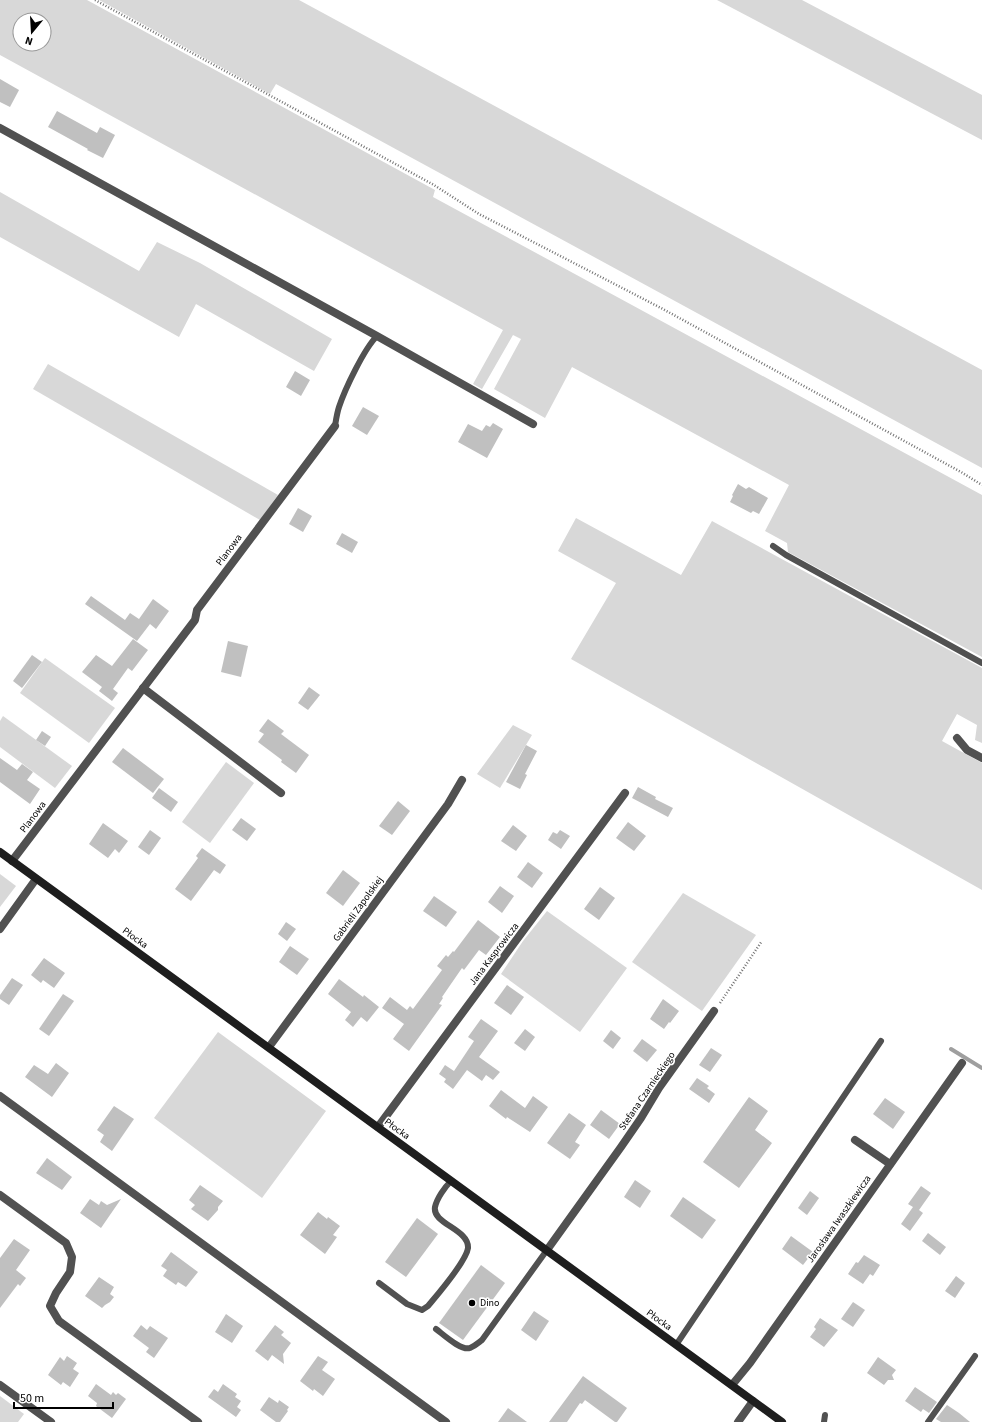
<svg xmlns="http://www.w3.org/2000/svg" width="982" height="1422" font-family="'Source Sans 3',sans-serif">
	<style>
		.green { fill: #d8d8d8; fill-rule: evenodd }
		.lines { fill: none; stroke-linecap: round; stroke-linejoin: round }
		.stream { stroke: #9f9f9f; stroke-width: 4 }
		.building { fill: #c0c0c0 }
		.path { stroke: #737373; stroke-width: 2.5; stroke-dasharray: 1 2; stroke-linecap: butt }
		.lane { stroke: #515151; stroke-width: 6 }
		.street { stroke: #515151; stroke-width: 8 }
		.secondary { stroke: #1e1e1e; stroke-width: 8 }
		.poi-dot { fill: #000; stroke: #fff; stroke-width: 1.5 }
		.labels { text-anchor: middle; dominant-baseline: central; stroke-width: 3.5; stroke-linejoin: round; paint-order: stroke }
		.street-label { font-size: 10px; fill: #000; stroke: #fff }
		.poi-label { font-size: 10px; fill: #000; stroke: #fff; text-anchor: start }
	</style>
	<rect width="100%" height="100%" fill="#fff"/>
	<!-- green -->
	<g class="green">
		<path d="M 0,0 L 87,0 L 435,190 L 433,197 L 982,495 L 982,657 L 788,552 L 787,543 L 765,531 L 789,485 L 572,367 L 545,418 L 494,389 L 521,339 L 513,335 L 482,389 L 473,384 L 503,330 L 0,55 ZM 20,20 L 44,20 L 44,44 L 20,44 Z"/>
		<polygon points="99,0 299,0 982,370 982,468 276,84 270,94"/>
		<polygon points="717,0 802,0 982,95 982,140"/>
		<polygon points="0,192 139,271 157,242 200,263 332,339 314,371 196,304 179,337 0,237"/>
		<polygon points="48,364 278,495 260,520 33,389"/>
		<polygon points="576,518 681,575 712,521 982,668 982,743 975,740 977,725 957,714 942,741 982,763 982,890 571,659 616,583 558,551"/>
		<polygon points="45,658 115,708 89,743 20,693"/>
		<polygon points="3,716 72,766 55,788 0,747 0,721"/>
		<polygon points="513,725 532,735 500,788 477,774"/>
		<polygon points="226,762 254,783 210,843 182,822"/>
		<polygon points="0,874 16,886 0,907"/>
		<polygon points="683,893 756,935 702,1011 632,962"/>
		<polygon points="547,911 627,968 580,1032 501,974 523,941"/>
		<polygon points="218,1032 326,1111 262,1198 154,1118"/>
		<polygon points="0,1396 24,1414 18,1422 0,1422"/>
	</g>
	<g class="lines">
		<!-- stream -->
		<polyline class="stream" points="951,1049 982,1068"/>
	</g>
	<!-- building -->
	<g class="building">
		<polygon points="0,79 19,90 10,107 0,102"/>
		<polygon points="57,111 97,133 100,127 115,135 103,158 87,150 88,149 48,127"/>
		<polygon points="295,371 310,380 301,396 286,387"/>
		<polygon points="363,407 379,416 367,435 352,426"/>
		<polygon points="493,423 503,429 487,458 458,442 468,424 482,431 486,425 490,427"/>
		<polygon points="738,484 746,489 749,487 768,498 759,514 753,511 751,513 730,502 733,496 732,495"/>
		<polygon points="298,508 312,516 303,532 289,524"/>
		<polygon points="342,533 358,542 352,553 336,544"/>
		<polygon points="91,596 125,620 130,613 139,619 153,599 169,611 156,629 150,624 137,641 85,604"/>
		<polygon points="133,639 148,650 132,671 128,668 113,689 118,693 112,701 99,691 102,687 82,672 96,655 112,666"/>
		<polygon points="228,641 248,646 241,677 221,672"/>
		<polygon points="32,655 42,662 22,688 13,681"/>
		<polygon points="309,687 320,695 308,710 298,703"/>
		<polygon points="268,719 284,731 281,734 309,755 296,773 281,762 282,760 258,742 264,734 259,731"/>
		<polygon points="42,731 51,737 45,746 36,740"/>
		<polygon points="526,745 537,751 525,774 527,775 520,789 506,782"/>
		<polygon points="123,748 164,779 153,793 112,762"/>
		<polygon points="0,758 17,770 22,764 33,772 27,780 40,789 30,804 0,782"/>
		<polygon points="638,787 656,797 655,799 673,808 668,817 632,798"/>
		<polygon points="159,788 178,802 171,812 152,798"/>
		<polygon points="398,801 410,811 392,835 379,826"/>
		<polygon points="241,818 256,829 247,841 232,830"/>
		<polygon points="628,822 646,836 634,851 616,838"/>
		<polygon points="103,823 128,841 119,853 115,849 108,858 89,844"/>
		<polygon points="513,825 527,836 516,851 501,841"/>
		<polygon points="150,830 161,838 149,855 138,847"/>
		<polygon points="560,830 570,836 561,849 548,840 553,832 557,834"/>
		<polygon points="202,848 226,865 220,874 214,870 191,901 175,889 198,858 196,856"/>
		<polygon points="528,862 543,873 532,888 517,877"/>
		<polygon points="343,870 360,883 343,906 326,893"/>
		<polygon points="500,886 514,896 502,913 488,902"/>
		<polygon points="600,887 615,898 599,920 584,909"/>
		<polygon points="434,896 457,912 446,927 423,911"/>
		<polygon points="478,920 500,937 486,955 479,950 464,970 462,968 442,997 443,998 439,1004 442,1005 409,1051 393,1039 404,1024 382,1008 390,997 407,1010 410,1006 413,1009 442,970 437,966 446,955 448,957 453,951 454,952"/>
		<polygon points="286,922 296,929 287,941 278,934"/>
		<polygon points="290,946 309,959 297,975 279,962"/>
		<polygon points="44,958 65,973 54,988 43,980 41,983 31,975"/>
		<polygon points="12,978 23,985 9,1005 0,999 0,995"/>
		<polygon points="339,979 363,997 364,995 379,1007 367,1022 361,1017 353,1027 345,1020 351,1012 328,994"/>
		<polygon points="507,985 524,997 511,1015 494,1003"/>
		<polygon points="63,994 74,1001 49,1036 39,1029"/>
		<polygon points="663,999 679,1011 670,1023 669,1022 664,1029 650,1019"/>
		<polygon points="481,1019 498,1031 479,1057 500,1072 493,1080 486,1075 482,1081 467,1070 453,1089 444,1082 446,1079 439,1074 445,1065 454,1071 474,1041 468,1037"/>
		<polygon points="525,1029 535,1037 525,1051 514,1043"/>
		<polygon points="611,1030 621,1038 613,1049 603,1041"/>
		<polygon points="642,1039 657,1050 647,1062 633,1051"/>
		<polygon points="711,1048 722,1055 710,1072 699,1065"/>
		<polygon points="56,1063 69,1073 52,1097 25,1077 34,1065 48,1074"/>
		<polygon points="697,1078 709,1086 707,1088 715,1094 709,1103 689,1089"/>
		<polygon points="501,1090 525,1108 533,1096 548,1107 530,1132 507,1117 506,1119 489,1106"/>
		<polygon points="749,1097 768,1111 755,1130 772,1143 739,1188 703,1162"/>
		<polygon points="885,1098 905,1112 893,1129 873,1114"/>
		<polygon points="114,1106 134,1119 112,1151 100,1142 104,1135 97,1130"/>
		<polygon points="601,1110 620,1124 609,1139 590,1125"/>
		<polygon points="569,1113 586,1125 575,1142 580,1145 570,1159 547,1143"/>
		<polygon points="47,1158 72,1177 62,1190 36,1173"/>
		<polygon points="635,1180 651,1191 640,1208 624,1197"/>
		<polygon points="200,1185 223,1201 218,1207 218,1210 208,1221 191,1209 195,1205 189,1200"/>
		<polygon points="921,1186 931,1193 919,1210 923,1213 910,1231 901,1224 913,1207 908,1204"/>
		<polygon points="810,1191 819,1198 807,1215 798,1208"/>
		<polygon points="683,1197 716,1220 702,1239 670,1216"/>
		<polygon points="90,1199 99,1205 101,1201 107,1205 121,1199 101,1228 80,1213"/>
		<polygon points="318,1212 327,1219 328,1217 340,1226 333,1235 337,1237 325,1254 300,1235"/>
		<polygon points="417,1218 438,1234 406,1277 385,1262"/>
		<polygon points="928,1233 946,1247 940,1255 922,1241"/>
		<polygon points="791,1236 813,1252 803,1265 782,1249"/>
		<polygon points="14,1239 30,1250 16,1270 26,1278 20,1286 18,1284 0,1308 0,1258"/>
		<polygon points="171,1252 198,1272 186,1287 178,1282 176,1285 163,1276 167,1270 161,1266"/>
		<polygon points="864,1255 880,1265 873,1276 870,1274 863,1284 848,1274 856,1262 858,1263"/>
		<polygon points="481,1265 505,1283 463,1340 439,1323"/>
		<polygon points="956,1276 965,1283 955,1298 945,1291"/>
		<polygon points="99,1277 114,1287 110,1294 114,1297 110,1302 105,1305 102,1308 85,1296"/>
		<polygon points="853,1302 865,1310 853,1327 841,1319"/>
		<polygon points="534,1311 549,1321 536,1341 521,1330"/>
		<polygon points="226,1314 243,1326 232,1343 215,1332"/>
		<polygon points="820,1318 838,1330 824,1347 810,1337 816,1329 814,1327"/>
		<polygon points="141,1325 147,1330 150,1326 168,1338 154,1358 146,1352 149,1348 133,1336"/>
		<polygon points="275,1325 284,1332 281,1335 291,1343 283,1354 284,1364 272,1355 268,1361 255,1351"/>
		<polygon points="67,1356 77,1363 73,1369 79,1373 70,1387 63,1382 61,1385 48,1375 60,1357 64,1361"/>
		<polygon points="318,1356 328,1362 322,1370 335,1379 323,1396 314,1389 313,1391 300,1381"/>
		<polygon points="878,1357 896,1370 892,1375 894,1380 888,1380 884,1385 867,1373"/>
		<polygon points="583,1376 627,1408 617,1422 615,1422 585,1400 582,1404 580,1403 567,1422 549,1422"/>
		<polygon points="96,1384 111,1395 113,1392 116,1395 118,1393 126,1399 112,1418 96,1406 97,1403 88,1396"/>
		<polygon points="223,1384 237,1394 235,1397 241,1401 237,1407 241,1410 236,1417 208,1397 214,1389 218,1392"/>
		<polygon points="915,1387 937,1402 929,1413 923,1409 921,1412 905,1401"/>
		<polygon points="269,1397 278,1403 279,1400 289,1407 287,1410 288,1411 280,1422 276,1422 260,1410"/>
		<polygon points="947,1405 959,1413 970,1422 941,1422 936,1419"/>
		<polygon points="508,1408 527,1422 498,1422"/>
	</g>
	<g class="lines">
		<!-- path -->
		<g class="path">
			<polyline points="95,0 434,185 479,214 661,308 961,472 982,485"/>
			<polyline points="720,1003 762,941"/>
		</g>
		<!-- lane -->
		<g class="lane">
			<path d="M 335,426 C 336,420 337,413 339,407 C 345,389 364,349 377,336"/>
			<polyline points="773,546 786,555 982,663"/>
			<path d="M 379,1283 L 407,1304 L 422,1310 L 428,1306 C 438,1294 466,1262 468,1248 C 469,1229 432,1224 435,1207 C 437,1198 445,1187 451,1181"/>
			<path d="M 436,1329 C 444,1335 461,1351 470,1348 C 475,1346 478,1343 482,1340 L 547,1250"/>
			<polyline points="676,1345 881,1041"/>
			<polyline points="824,1422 825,1415"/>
			<polyline points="928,1422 975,1356"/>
		</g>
		<!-- street -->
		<g class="street">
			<polyline points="0,128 377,336 533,424"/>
			<polyline points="143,688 281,793"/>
			<polyline points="957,738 967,750 982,758"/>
			<polyline points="12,861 195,620 197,610 335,426"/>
			<polyline points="0,929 36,879"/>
			<polyline points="269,1047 448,804 462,780"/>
			<polyline points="0,1096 446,1422"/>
			<polyline points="378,1127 625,793"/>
			<polyline points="855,1140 890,1164"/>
			<polyline points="0,1195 66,1243 72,1257 70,1272 56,1293 50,1306 59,1321 198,1422"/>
			<polyline points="547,1250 621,1147 641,1118 659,1088 714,1011"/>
			<polyline points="0,1385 51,1422"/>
			<polyline points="732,1385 750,1363 962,1063"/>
			<polyline points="738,1422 753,1401"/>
		</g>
		<!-- secondary -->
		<polyline class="secondary" points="0,852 782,1422"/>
	</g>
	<!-- markers -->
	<circle class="poi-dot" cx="472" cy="1303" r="4"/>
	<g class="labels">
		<!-- street labels -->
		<g class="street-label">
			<text transform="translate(229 550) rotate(-53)">Planowa</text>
			<text transform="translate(33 817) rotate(-53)">Planowa</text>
			<text transform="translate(358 909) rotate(-54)">Gabrieli Zapolskiej</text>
			<text transform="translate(135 938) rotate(36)">Płocka</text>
			<text transform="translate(494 954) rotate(-53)">Jana Kasprowicza</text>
			<text transform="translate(647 1091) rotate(-56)">Stefana Czarnieckiego</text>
			<text transform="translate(397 1129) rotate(36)">Płocka</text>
			<text transform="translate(839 1219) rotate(-55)">Jarosława Iwaszkiewicza</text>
			<text transform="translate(659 1320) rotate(36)">Płocka</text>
		</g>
		<!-- poi labels -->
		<g class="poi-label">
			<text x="480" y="1303">Dino</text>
		</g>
	</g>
	<!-- north arrow -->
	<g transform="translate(32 32) rotate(198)"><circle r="19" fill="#ffffff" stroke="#999999"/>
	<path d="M0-3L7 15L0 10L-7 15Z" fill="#000000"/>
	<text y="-6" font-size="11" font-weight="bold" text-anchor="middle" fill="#000000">N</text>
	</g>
	<!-- scale -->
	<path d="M14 1402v6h99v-6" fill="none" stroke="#000000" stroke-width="2"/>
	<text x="20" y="1402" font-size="12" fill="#000000" stroke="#ffffff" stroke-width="3" paint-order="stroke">50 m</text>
</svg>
